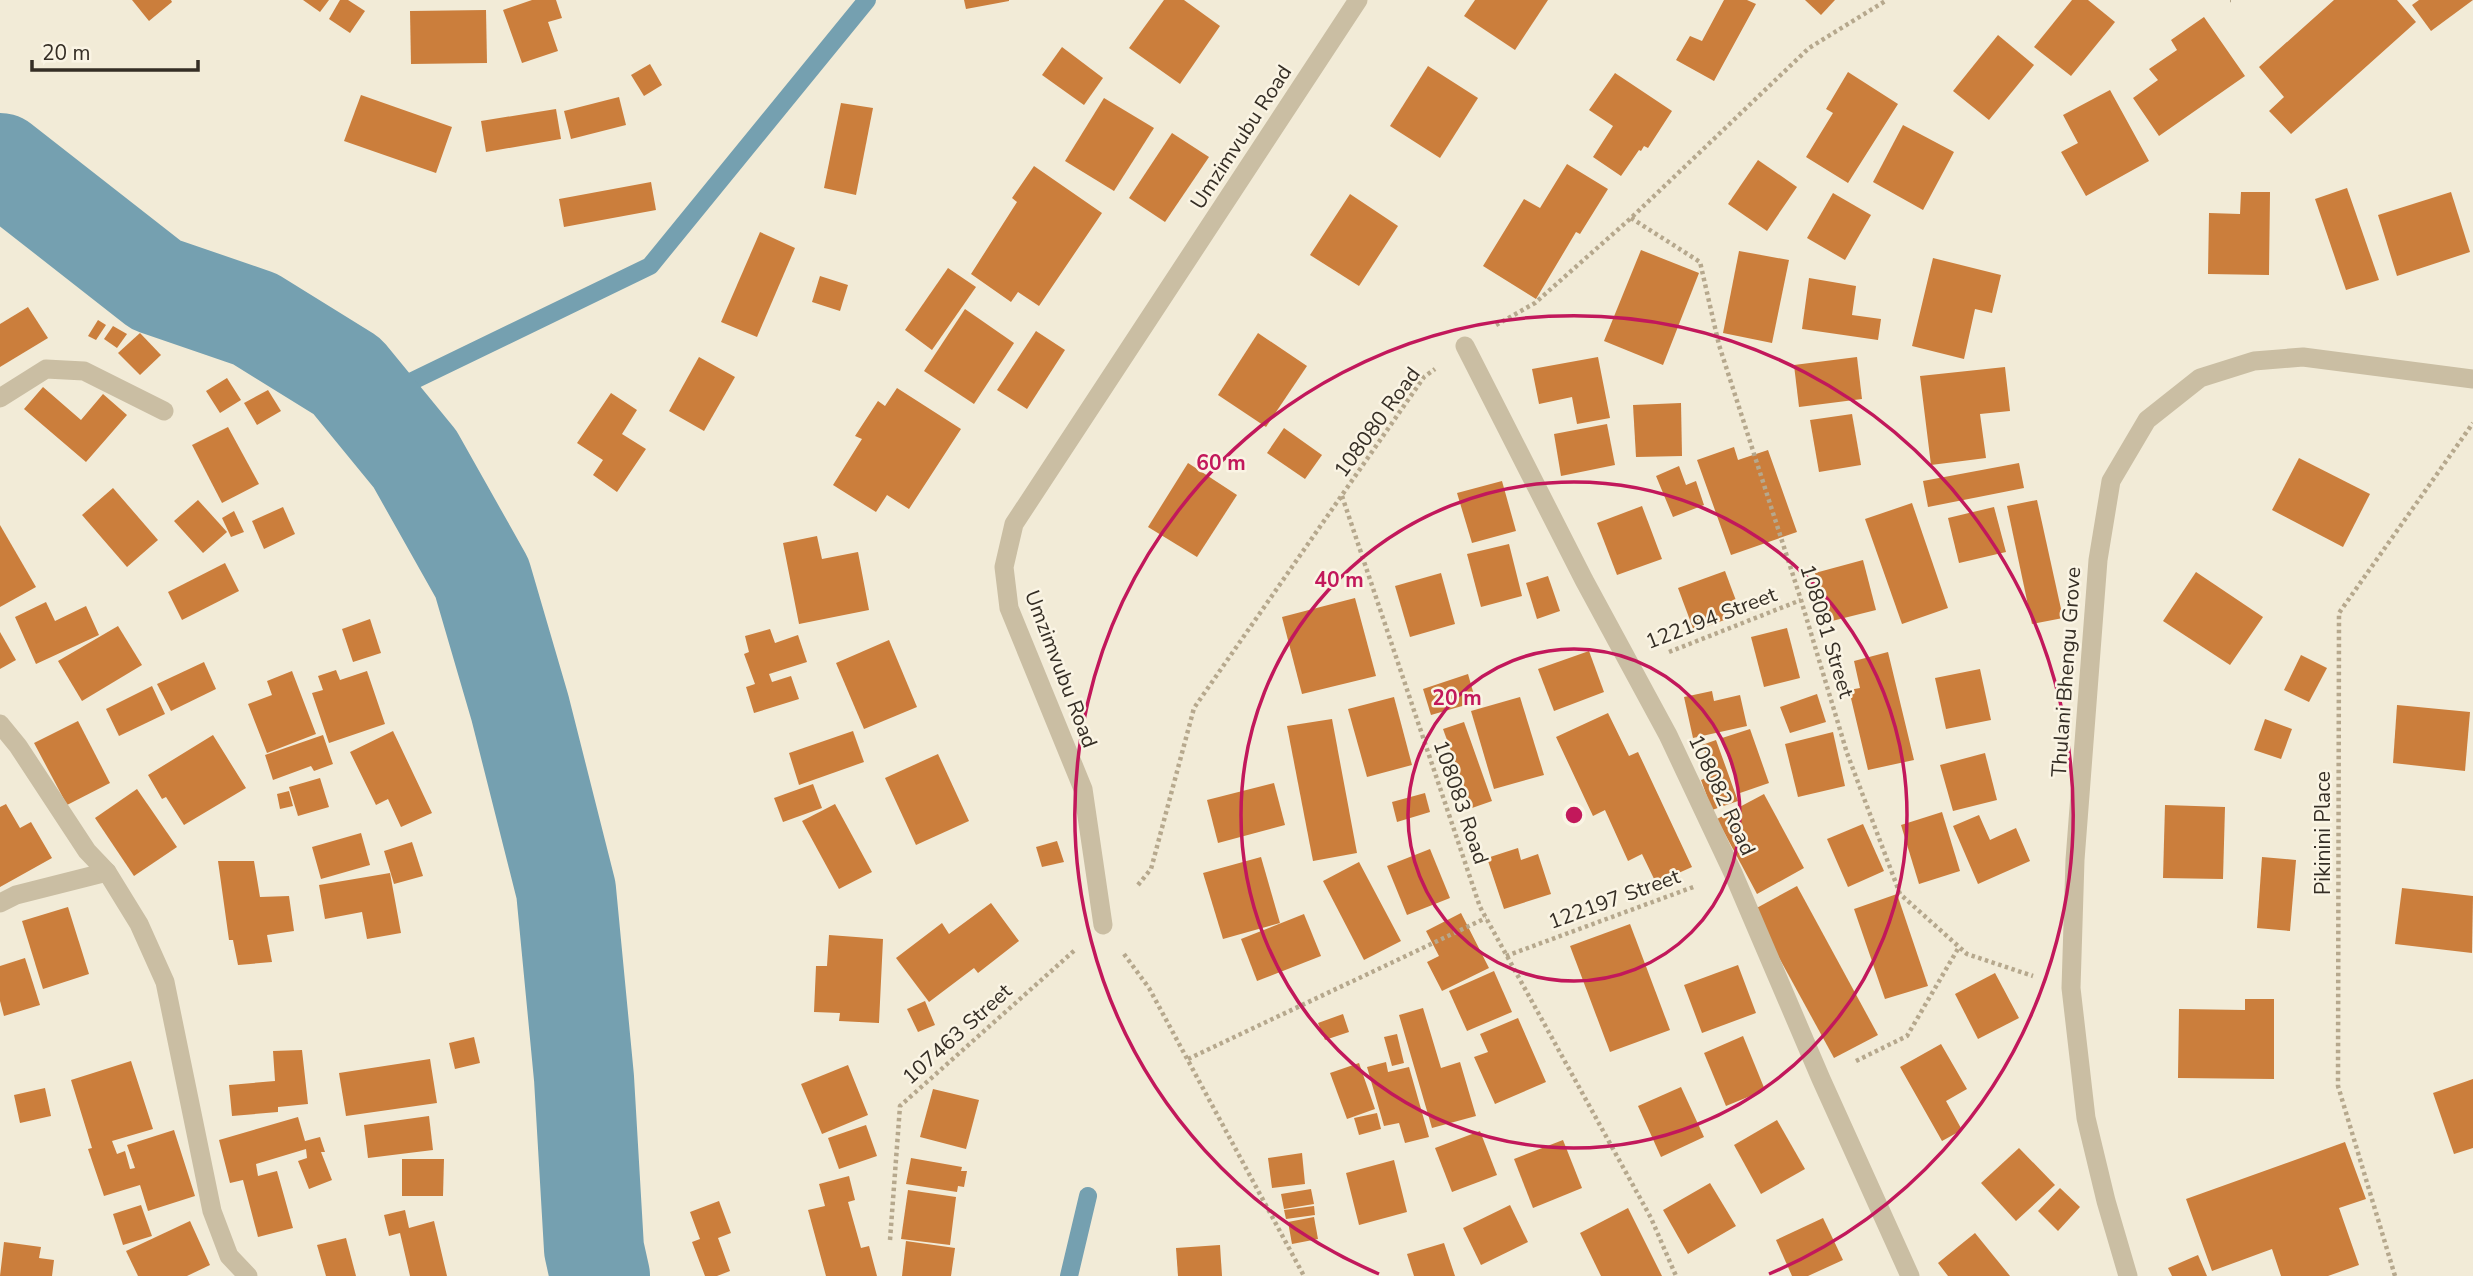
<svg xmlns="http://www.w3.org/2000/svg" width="2473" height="1276" font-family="'Nunito Sans',sans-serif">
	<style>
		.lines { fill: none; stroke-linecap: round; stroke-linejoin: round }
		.stream { stroke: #75a0b0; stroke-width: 18 }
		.river { stroke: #75a0b0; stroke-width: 100 }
		.building { fill: #cb7e3c }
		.path { stroke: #b6a88d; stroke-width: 4.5; stroke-dasharray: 3.5 3.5; stroke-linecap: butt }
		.service { stroke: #cabea3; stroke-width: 19 }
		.minor { stroke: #cabea3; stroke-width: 19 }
		.ring { fill: none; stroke: #c2185b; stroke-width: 3.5 }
		.labels { text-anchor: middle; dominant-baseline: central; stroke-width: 5; stroke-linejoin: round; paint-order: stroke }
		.street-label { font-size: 21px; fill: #352e25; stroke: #faf4e4 }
		.centre { fill: #c2185b; stroke: #faf4e4; stroke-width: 3.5 }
		.ring-label { font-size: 21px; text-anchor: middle; font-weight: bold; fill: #c2185b; stroke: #faf4e4; stroke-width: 5; stroke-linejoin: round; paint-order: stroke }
	</style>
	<rect width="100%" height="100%" fill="#f2ebd7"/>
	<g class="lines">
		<!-- stream -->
		<g class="stream">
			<polyline points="369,402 650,266 867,0"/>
			<polyline points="1069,1276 1088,1196"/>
		</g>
		<!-- river -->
		<polyline class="river" points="0,163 156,285 255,319 347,376 415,459 482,578 520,708 566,890 584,1078 594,1249 600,1276"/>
	</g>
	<!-- building -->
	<g class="building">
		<polygon points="132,0 171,0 172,2 149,21"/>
		<polygon points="303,0 329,0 320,12"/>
		<polygon points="340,0 348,0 365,11 350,33 329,19"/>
		<polygon points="532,0 556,0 562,18 548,22 558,51 522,63 503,10"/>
		<polygon points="964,0 1009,0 1009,1 966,9"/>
		<polygon points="1164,0 1184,0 1220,26 1180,84 1129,48"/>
		<polygon points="1475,0 1548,0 1515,50 1464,16"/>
		<polygon points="1724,0 1747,0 1756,4 1714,81 1676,60 1690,36 1702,41"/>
		<polygon points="1805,0 1835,0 1821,15"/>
		<polygon points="2072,0 2088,0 2115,22 2071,76 2034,47"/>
		<polygon points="2334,0 2397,0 2416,22 2291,134 2269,111 2284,97 2259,67"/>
		<polygon points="2419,0 2473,0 2431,31 2412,5"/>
		<polygon points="486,10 487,63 411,64 410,11"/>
		<polygon points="2204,17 2245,76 2159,136 2133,98 2158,80 2149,69 2177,50 2171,40"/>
		<polygon points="1998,35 2034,65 1989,120 1953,91"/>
		<polygon points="1062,47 1103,78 1084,105 1042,75"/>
		<polygon points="650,64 662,85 644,96 631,75"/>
		<polygon points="1428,66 1478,98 1440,158 1390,126"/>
		<polygon points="1848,72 1898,104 1848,183 1806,157 1833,113 1826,109"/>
		<polygon points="1615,73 1672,111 1648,148 1644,146 1641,151 1639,150 1621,176 1593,157 1613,126 1589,110"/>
		<polygon points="2110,90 2149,161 2086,196 2061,152 2078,143 2063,115"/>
		<polygon points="361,95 452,127 436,173 344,141"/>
		<polygon points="619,97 626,125 571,139 564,111"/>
		<polygon points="1104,98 1154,128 1114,191 1065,161"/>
		<polygon points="841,103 873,108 856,195 824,188"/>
		<polygon points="556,109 561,139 486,152 481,121"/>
		<polygon points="1903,125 1954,152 1923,210 1873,182"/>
		<polygon points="1172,133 1209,157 1165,222 1129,198"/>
		<polygon points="1758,160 1797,187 1767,231 1728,204"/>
		<polygon points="1567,164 1608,189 1580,234 1576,232 1536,299 1483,266 1524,199 1540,208"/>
		<polygon points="1034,166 1102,213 1039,306 1018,292 1011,302 971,274 1017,202 1012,198"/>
		<polygon points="651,182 656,210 564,227 559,199"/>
		<polygon points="2347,188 2379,280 2346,290 2315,199"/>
		<polygon points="2241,192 2270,192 2269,275 2208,274 2209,213 2240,214"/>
		<polygon points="2451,192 2470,252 2397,276 2378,215"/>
		<polygon points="1833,193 1871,215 1845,260 1807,238"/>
		<polygon points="1350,194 1398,226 1359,286 1310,255"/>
		<polygon points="760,232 795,248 757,337 721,322"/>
		<polygon points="1641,250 1699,273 1663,365 1604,341"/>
		<polygon points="1739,251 1789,260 1772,343 1723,333"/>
		<polygon points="1933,258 2001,275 1992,313 1975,309 1964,359 1912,346"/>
		<polygon points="948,268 976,287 932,350 905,330"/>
		<polygon points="820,276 848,285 840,311 812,302"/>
		<polygon points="1809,278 1856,286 1852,315 1881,319 1878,340 1802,329"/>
		<polygon points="28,307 48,338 0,367 0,324"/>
		<polygon points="965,309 1014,343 974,404 924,371"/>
		<polygon points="98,320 106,325 96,340 88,336"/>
		<polygon points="113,326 127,334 117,348 104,339"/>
		<polygon points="1036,331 1065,350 1027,409 997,390"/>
		<polygon points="140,333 161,355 140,375 118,353"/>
		<polygon points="1258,333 1307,366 1266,427 1218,395"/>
		<polygon points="699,357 735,377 704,431 669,411"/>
		<polygon points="1598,357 1610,418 1577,424 1572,397 1539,404 1532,369"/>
		<polygon points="1857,357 1862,399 1799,407 1794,365"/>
		<polygon points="2005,367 2010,411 1980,414 1986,458 1931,465 1920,376"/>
		<polygon points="227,378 241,400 220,413 206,391"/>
		<polygon points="43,387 81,420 103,394 127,415 86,462 24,409"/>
		<polygon points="897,388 961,429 909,509 887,495 876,512 833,485 862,439 855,436 878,401 885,406"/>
		<polygon points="268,390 281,411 257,425 244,403"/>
		<polygon points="611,393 637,410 622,434 646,449 617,492 593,475 603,460 577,443"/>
		<polygon points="1681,403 1682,456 1636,457 1633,405"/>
		<polygon points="1852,414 1861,465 1819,472 1810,420"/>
		<polygon points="1607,424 1615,465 1561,476 1554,434"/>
		<polygon points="228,427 259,484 222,503 192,445"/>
		<polygon points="1284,428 1322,455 1305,479 1267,453"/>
		<polygon points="1734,447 1738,460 1768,450 1797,532 1731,555 1697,460"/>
		<polygon points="2299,458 2370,494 2343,547 2272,510"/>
		<polygon points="1188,463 1237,495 1197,557 1148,527"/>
		<polygon points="2019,463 2024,488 1928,507 1923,481"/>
		<polygon points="1679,466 1686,485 1696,481 1704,505 1673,517 1656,476"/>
		<polygon points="1502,481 1516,531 1472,543 1457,493"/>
		<polygon points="113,488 158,540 127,567 82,515"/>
		<polygon points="198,500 227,532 203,553 174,521"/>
		<polygon points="2037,500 2063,618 2032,624 2007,506"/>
		<polygon points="1912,503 1948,608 1902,624 1865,519"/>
		<polygon points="1642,506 1662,559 1617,575 1597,523"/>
		<polygon points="283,507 295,534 264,549 252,521"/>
		<polygon points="1994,507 2006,552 1959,563 1948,518"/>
		<polygon points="234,511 244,532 231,537 222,518"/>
		<polygon points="0,525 36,587 0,607"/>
		<polygon points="817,536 822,559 858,552 869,610 799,624 783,543"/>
		<polygon points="1509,544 1522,596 1481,607 1467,554"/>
		<polygon points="1863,560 1876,610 1828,622 1815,573"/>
		<polygon points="225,563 239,591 182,620 168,592"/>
		<polygon points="1725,571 1741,614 1694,631 1678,588"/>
		<polygon points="2196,572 2263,617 2230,665 2163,621"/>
		<polygon points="1441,573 1455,624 1410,637 1395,586"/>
		<polygon points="1548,576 1560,611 1537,619 1526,583"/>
		<polygon points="1355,598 1376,676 1302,694 1282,617"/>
		<polygon points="46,602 55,621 86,606 99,635 36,664 15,617"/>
		<polygon points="370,619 381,653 353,662 342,629"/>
		<polygon points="118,626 142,665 82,701 58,661"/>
		<polygon points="1787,628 1800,678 1764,687 1751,637"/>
		<polygon points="770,629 775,643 798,635 807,662 769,674 772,682 791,676 799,699 754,713 746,687 755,684 744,654 749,652 745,636"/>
		<polygon points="0,632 16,660 0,669"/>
		<polygon points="889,640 917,707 864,729 836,663"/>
		<polygon points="1589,651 1604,692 1554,711 1538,669"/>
		<polygon points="1888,652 1914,760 1868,770 1849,690 1860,688 1854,661"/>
		<polygon points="2301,655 2327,668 2309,702 2284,690"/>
		<polygon points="204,662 216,689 171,711 157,684"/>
		<polygon points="1980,669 1991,720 1946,729 1935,678"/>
		<polygon points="336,670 340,680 367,671 385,724 329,743 312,693 323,690 318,676"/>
		<polygon points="292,671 316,734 267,753 248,704 272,695 267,681"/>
		<polygon points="1468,674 1476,702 1431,715 1423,689"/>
		<polygon points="152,686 165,714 119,736 106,709"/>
		<polygon points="1712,691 1714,701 1740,695 1747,726 1693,738 1684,697"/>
		<polygon points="1817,694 1826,722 1790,733 1780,707"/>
		<polygon points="1394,697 1412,765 1367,777 1348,709"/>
		<polygon points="1520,697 1544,775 1494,789 1471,711"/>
		<polygon points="2397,705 2470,712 2465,771 2393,763"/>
		<polygon points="1608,713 1629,756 1638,752 1692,867 1656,883 1642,854 1628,861 1605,810 1593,816 1556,737"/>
		<polygon points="1332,719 1357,853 1313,861 1287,726"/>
		<polygon points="2265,719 2292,729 2281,759 2254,750"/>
		<polygon points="78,721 110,783 67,805 34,743"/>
		<polygon points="1464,722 1492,801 1472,808 1443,729"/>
		<polygon points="1750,729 1769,783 1740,793 1722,738"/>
		<polygon points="393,731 432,813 401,827 388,799 376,805 350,752"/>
		<polygon points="853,731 864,762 799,785 789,753"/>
		<polygon points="1833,732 1845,786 1798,797 1785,744"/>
		<polygon points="213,735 246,788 184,825 166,797 162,799 148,775"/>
		<polygon points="323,735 333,764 314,771 311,766 273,780 265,755"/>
		<polygon points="1716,740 1738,801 1712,810 1701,780 1713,775 1702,745"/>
		<polygon points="1985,753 1997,800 1953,811 1940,765"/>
		<polygon points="938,754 969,821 916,845 885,778"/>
		<polygon points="320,778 329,807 298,816 289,787"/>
		<polygon points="1274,783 1285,825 1218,843 1207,800"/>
		<polygon points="813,784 822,808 783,822 774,798"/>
		<polygon points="137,789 177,847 134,876 95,818"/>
		<polygon points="289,791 293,806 280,809 277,794"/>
		<polygon points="1425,793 1430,812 1397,822 1392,802"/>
		<polygon points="1764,794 1804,868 1757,894 1717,819"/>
		<polygon points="6,804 20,828 31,822 52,858 0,887 0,807"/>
		<polygon points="835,804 872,872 839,889 802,821"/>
		<polygon points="2165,805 2225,807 2223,879 2163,878"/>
		<polygon points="1942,812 1960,871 1919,884 1901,825"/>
		<polygon points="1979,815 1990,840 2016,828 2030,861 1978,884 1953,826"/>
		<polygon points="1863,824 1884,871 1848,887 1827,839"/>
		<polygon points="361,833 370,865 321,879 312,847"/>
		<polygon points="1057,841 1064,862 1042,867 1036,847"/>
		<polygon points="412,842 423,876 394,884 384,851"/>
		<polygon points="1518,848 1521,860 1538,854 1551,894 1504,909 1487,858"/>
		<polygon points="1430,849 1450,898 1407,915 1387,866"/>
		<polygon points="1261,857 1280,923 1223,939 1203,873"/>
		<polygon points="2262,857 2296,860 2290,931 2257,928"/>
		<polygon points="218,861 254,861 260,897 289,896 294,931 267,935 272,962 238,965 233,940 229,940"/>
		<polygon points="1359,862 1401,941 1364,960 1323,881"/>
		<polygon points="390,873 401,933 367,939 362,912 325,919 319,885"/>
		<polygon points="1797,886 1878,1035 1834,1058 1753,910"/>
		<polygon points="2402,888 2473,896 2472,953 2395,944"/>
		<polygon points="1897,894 1928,986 1885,999 1854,909"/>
		<polygon points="991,903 1019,941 978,973 974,968 929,1002 896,958 942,923 949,934"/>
		<polygon points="68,907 89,974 43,989 22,921"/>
		<polygon points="1461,913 1489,968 1442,991 1427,962 1439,956 1426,931"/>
		<polygon points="1304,914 1321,956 1257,981 1241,939"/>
		<polygon points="1630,924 1670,1030 1610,1052 1570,946"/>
		<polygon points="829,935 883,939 879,1023 839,1021 840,1013 814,1012 816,966 827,966"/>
		<polygon points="25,958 40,1005 4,1016 0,1001 0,966"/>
		<polygon points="1738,965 1756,1013 1702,1033 1684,985"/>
		<polygon points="1494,971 1512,1012 1467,1031 1449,991"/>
		<polygon points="1995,973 2019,1018 1978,1039 1955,994"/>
		<polygon points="2245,999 2274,999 2274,1079 2178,1078 2179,1009 2245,1010"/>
		<polygon points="925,1001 935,1025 918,1032 907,1009"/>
		<polygon points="1423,1008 1441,1068 1460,1062 1476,1116 1432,1128 1399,1015"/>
		<polygon points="1343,1014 1349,1032 1325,1040 1318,1023"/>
		<polygon points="1518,1018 1546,1082 1495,1104 1474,1057 1488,1052 1480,1034"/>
		<polygon points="1397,1034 1404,1063 1392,1066 1384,1037"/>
		<polygon points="1743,1036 1765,1090 1726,1106 1704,1053"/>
		<polygon points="474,1037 480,1063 455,1069 449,1043"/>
		<polygon points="1941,1044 1967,1089 1946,1101 1962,1130 1942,1141 1900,1067"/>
		<polygon points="302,1050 308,1104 278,1107 278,1112 232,1116 229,1085 275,1081 273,1051"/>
		<polygon points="430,1059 437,1103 346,1116 339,1073"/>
		<polygon points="131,1061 153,1129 112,1141 117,1154 125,1151 130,1169 135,1168 127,1145 174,1130 195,1196 148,1211 140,1185 104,1196 88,1149 92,1148 71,1080"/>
		<polygon points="1386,1062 1388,1072 1409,1067 1429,1137 1405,1143 1399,1123 1384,1126 1367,1067"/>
		<polygon points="1359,1063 1375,1109 1347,1119 1330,1073"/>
		<polygon points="848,1065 868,1115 822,1134 801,1084"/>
		<polygon points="2473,1079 2473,1148 2454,1154 2433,1093"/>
		<polygon points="1681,1087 1704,1137 1661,1157 1638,1106"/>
		<polygon points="45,1088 51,1116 20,1123 14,1095"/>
		<polygon points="933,1089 979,1100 966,1149 920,1137"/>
		<polygon points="1377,1113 1381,1129 1359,1135 1354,1118"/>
		<polygon points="429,1116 433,1150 368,1158 364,1125"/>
		<polygon points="298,1117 305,1141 320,1137 325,1152 321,1152 332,1180 309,1189 298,1161 307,1158 306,1149 256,1164 258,1176 277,1171 293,1228 258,1237 243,1180 230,1183 219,1140"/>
		<polygon points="1777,1120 1805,1169 1761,1194 1734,1145"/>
		<polygon points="866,1125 877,1156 839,1169 828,1138"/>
		<polygon points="1480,1131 1497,1175 1452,1192 1435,1148"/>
		<polygon points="1563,1140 1582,1188 1533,1208 1514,1159"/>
		<polygon points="2345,1142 2366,1199 2339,1208 2359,1265 2328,1276 2281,1276 2272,1249 2212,1271 2186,1199"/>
		<polygon points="2019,1148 2055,1185 2016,1221 1981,1183"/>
		<polygon points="1302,1153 1305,1184 1272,1188 1268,1158"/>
		<polygon points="911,1158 962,1167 961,1171 967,1171 964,1187 958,1186 957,1192 906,1184"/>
		<polygon points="402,1159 444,1159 443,1196 402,1196"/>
		<polygon points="1394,1160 1407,1212 1359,1225 1346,1173"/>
		<polygon points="849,1176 855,1200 848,1202 861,1248 869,1246 877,1276 826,1276 808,1210 825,1206 819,1184"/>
		<polygon points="1710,1183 1736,1226 1688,1254 1663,1210"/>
		<polygon points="2060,1188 2080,1207 2058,1231 2038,1211"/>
		<polygon points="1311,1189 1314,1204 1284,1209 1281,1194"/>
		<polygon points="908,1190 956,1197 950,1245 901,1239"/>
		<polygon points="719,1201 731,1233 718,1238 730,1271 717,1276 705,1276 692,1242 700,1239 690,1212"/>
		<polygon points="141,1205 152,1236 123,1245 113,1214"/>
		<polygon points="1510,1205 1528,1242 1481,1265 1463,1228"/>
		<polygon points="1314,1206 1315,1215 1286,1219 1284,1210"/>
		<polygon points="1628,1208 1662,1276 1601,1276 1580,1233"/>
		<polygon points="405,1210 409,1228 434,1221 447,1276 410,1276 400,1233 389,1236 384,1215"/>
		<polygon points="1314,1217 1318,1239 1292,1244 1288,1222"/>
		<polygon points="1823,1218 1843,1260 1808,1276 1792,1276 1776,1240"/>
		<polygon points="190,1221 210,1265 187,1276 138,1276 126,1251"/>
		<polygon points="1975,1233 2010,1276 1948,1276 1938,1263"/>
		<polygon points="346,1238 356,1276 326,1276 317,1245"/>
		<polygon points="906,1241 955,1248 951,1276 902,1276"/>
		<polygon points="4,1242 41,1247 39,1258 54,1260 52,1276 0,1276"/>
		<polygon points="1444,1243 1455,1276 1414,1276 1407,1254"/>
		<polygon points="1220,1245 1222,1276 1178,1276 1176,1248"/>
		<polygon points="2198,1255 2207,1276 2172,1276 2168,1268"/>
	</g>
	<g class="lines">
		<!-- path -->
		<g class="path">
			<polyline points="2230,0 2231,0"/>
			<polyline points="1631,218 1700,262 1719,345 1801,600 1847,753 1900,894 1967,954 2033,976"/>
			<polyline points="1496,325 1535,303 1631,218 1809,48 1887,0"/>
			<polyline points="1342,496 1480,907 1651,1218 1676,1276"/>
			<polyline points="1669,652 1801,600"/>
			<polyline points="1138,885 1151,869 1194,708 1424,377 1435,369"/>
			<polyline points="1124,954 1149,988 1304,1276"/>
			<polyline points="1506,956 1696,886"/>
			<polyline points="1188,1059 1486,918"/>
			<polyline points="1856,1061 1907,1036 1959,947"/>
			<polyline points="890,1240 900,1106 1076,949"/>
			<polyline points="2395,1276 2338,1086 2339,613 2473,423"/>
		</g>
		<!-- service -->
		<g class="service">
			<polyline points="0,398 46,369 84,371 164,411"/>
			<polyline points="0,903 16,895 107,872"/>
		</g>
		<!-- minor -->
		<g class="minor">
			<polyline points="1465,346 1584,580 1668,735 1733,873 1821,1079 1910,1276"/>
			<polyline points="0,724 18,746 87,851 107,872 139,924 165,982 212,1211 229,1256 248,1276"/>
			<polyline points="1103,925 1083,789 1009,608 1004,567 1014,524 1358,0"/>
			<polyline points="2128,1276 2106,1201 2086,1118 2071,988 2075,860 2098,560 2111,481 2147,420 2200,378 2254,361 2303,357 2473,379"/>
		</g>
	</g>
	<!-- distance rings -->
	<g class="ring">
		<circle cx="1574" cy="815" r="166"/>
		<circle cx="1574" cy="815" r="333"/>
		<path d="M1379 1274A499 499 0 1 1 1769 1274"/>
	</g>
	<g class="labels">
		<!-- street labels -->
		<g class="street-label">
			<text transform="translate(1241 137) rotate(-57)">Umzimvubu Road</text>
			<text transform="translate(1377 422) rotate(-54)">108080 Road</text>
			<text transform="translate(1711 618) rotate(-21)">122194 Street</text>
			<text transform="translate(1827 631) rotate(73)">108081 Street</text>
			<text transform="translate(1061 669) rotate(69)">Umzimvubu Road</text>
			<text transform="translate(2066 672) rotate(-86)">Thulani Bhengu Grove</text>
			<text transform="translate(1722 795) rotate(65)">108082 Road</text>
			<text transform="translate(1461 802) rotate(71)">108083 Road</text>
			<text transform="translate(2323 833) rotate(-90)">Pikinini Place</text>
			<text transform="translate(1614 899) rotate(-20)">122197 Street</text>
			<text transform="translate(957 1034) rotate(-42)">107463 Street</text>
		</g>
	</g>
	<circle cx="1574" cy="815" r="10" class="centre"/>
	<g class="ring-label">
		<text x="1221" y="470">60 m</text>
		<text x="1339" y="587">40 m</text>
		<text x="1457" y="705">20 m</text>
	</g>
	<!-- scale -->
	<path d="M32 60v10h166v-10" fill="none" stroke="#352e25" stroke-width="3.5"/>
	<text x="42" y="60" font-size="21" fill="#352e25" stroke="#faf4e4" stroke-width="5" paint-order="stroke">20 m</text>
</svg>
